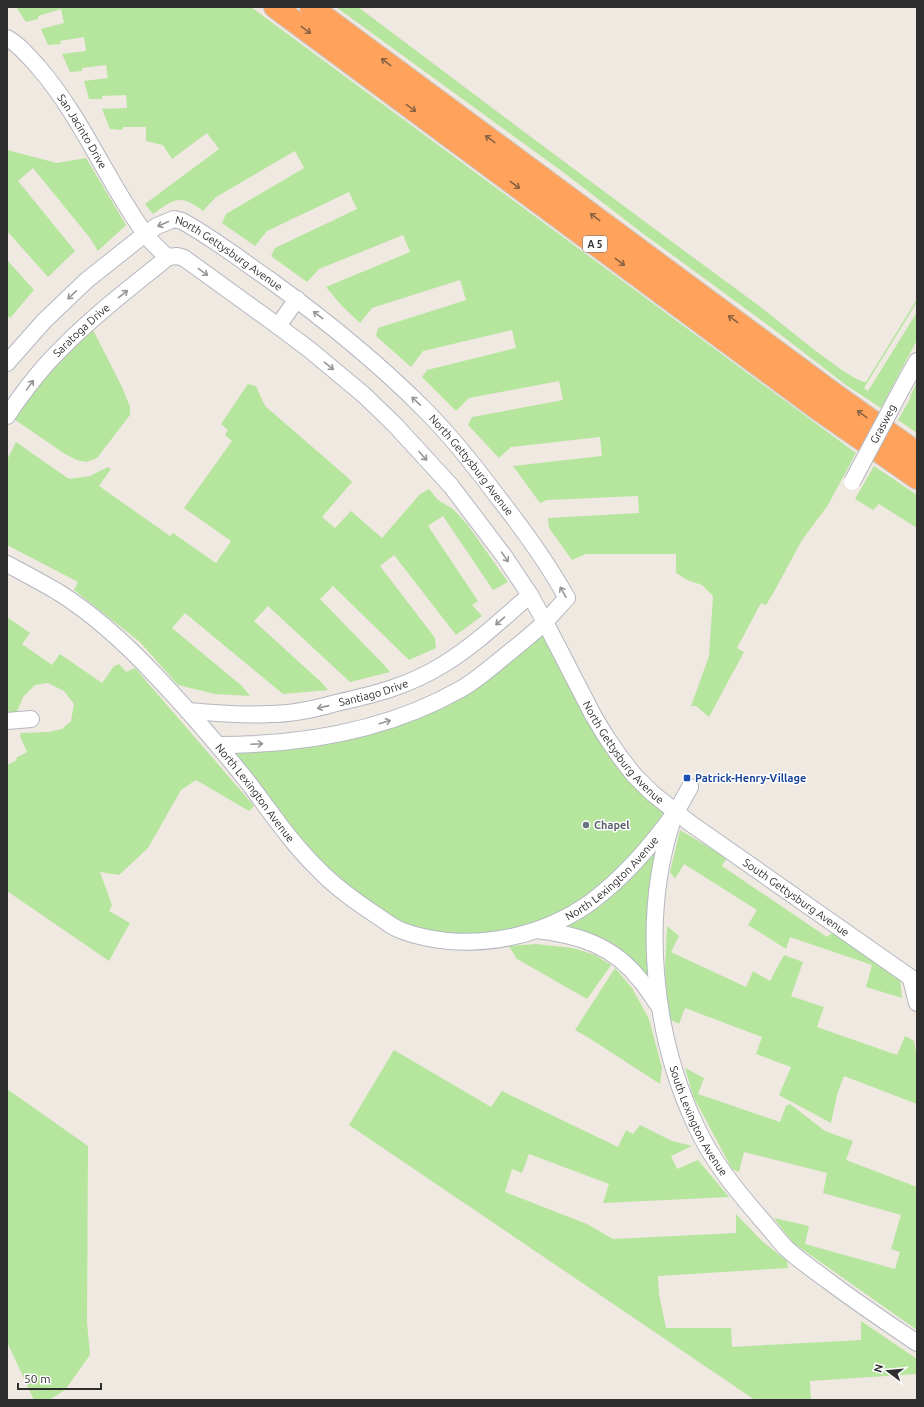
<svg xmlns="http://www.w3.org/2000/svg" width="924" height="1407" font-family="Ubuntu,sans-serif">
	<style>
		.green { fill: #b6e59e }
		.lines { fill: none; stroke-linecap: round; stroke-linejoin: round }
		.minor-casing { stroke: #b4b7c1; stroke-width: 18 }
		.highway-casing { stroke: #c9c9c9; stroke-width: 24 }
		.minor { stroke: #fff; stroke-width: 16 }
		.highway { stroke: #ffa35c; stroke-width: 22 }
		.minor-bridge-casing { stroke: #b4b7c1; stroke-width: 18; stroke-linecap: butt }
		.minor-bridge { stroke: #fff; stroke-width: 16 }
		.oneway { stroke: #8c6343 }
		.oneway2 { stroke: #969696 }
		.transit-dot { fill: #1a4fb4; stroke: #fff; stroke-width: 1.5 }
		.worship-dot { fill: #6b7280; stroke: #fff; stroke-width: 1.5 }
		.labels { text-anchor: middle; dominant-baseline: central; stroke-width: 3; stroke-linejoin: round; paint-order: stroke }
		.shield { fill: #fff; stroke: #6d6d6d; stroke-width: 1 }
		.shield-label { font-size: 10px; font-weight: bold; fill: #2e2e2e }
		.street-label { font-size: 11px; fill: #2e2e2e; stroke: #fff }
		.transit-label { font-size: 11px; font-weight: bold; fill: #164399; stroke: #fff; text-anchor: start }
		.worship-label { font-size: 11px; font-weight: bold; fill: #5b616d; stroke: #fff; text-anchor: start }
	</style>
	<rect width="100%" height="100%" fill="#efe9e1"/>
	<!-- green -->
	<g class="green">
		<path d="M 16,7 L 251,7 L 856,453 L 828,505 L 802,540 L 775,590 L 766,605 L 761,603 L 737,648 L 744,652 L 709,717 L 696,706 L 691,706 L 709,656 L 713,596 L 702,585 L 687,580 L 676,573 L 676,554 L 586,554 L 572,560 L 549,528 L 548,518 L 639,513 L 638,496 L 547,500 L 540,503 L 513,466 L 602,456 L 600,437 L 511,447 L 499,458 L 468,425 L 472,417 L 563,400 L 559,381 L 469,398 L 456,411 L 422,377 L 427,370 L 516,348 L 512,330 L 423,351 L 411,367 L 376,336 L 378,328 L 466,300 L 460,280 L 372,308 L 360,323 L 341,305 L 326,287 L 410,252 L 403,235 L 319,269 L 307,282 L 271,256 L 275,248 L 357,209 L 349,192 L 267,231 L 255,246 L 222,223 L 226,214 L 304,168 L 295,151 L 216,197 L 203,211 C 181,194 175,198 153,214 L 145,204 L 219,149 L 207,133 L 172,159 L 163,145 L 146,141 L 146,127 L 123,127 L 122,130 L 110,129 L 102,109 L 127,108 L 126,95 L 102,96 L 102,99 L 89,99 L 84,81 L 108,78 L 106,65 L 82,68 L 82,71 L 70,72 L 62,54 L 86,51 L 84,37 L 60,41 L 61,44 L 48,45 L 41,29 L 64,23 L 61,9 L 38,16 L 38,19 L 26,22 Z"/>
		<path d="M 336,7 L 358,7 C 491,107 624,207 758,305 C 774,317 853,384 866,382 L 917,299 L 917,302 L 864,388 L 868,391 L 917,312 L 917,340 L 881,408 L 846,385 L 772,328 L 641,232 L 563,172 Z"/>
		<polygon points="7,150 57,163 86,158 126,225 98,251 90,238 33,168 18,181 75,251 48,277 7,231"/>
		<polygon points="7,260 34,290 10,318 7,315"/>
		<polygon points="89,322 122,387 130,407 130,415 97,458 86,462 77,460 65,454 8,415"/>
		<polygon points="917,382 917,433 898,420 911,397 910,396"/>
		<polygon points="248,384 256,386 265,406 346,476 352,482 322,517 335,528 351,511 382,538 420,494 429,489 438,500 453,509 467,524 508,582 493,590 443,516 428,526 478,601 472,605 482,616 456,635 394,555 380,566 435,638 436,648 409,660 333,586 320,599 384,665 390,672 350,682 268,606 254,621 321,682 328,690 283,694 185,613 172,628 242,686 250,696 215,694 178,685 140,642 74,590 78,582 7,545 7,460 16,442 69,479 90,476 108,467 111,469 99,486 170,536 173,533 216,563 231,541 184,508 232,441 225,435 228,430 221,424"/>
		<polygon points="874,466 917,495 917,528 879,504 873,510 855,499"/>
		<polygon points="7,617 30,633 22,644 52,665 60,654 102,683 114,666 119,664 126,672 135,668 254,806 249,811 196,780 181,790 148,848 119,875 100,872 112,905 109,911 130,923 109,961 7,891 7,765 17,760 16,758 27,752 20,736 21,733 49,732 62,729 71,721 74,704 64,691 48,683 35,685 23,697 17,712 7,713"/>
		<polygon points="545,622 593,715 675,813 666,843 660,1008 604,948 523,934 418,935 338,888 218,745 284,743 435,703"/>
		<polygon points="680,830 727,858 722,866 827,937 833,932 900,979 902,998 866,987 872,965 790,937 786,949 748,925 757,910 684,864 675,879 670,872"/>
		<polygon points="667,926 679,936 671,952 746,987 753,971 770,981 784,955 803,962 791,996 824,1007 817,1027 897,1055 905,1036 914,1041 917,1059 917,1104 844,1076 837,1095 831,1123 779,1095 791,1067 756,1054 762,1037 685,1008 679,1024 669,1019 665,969"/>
		<polygon points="536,944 573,948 595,955 611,965 587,999 517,959 509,946"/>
		<polygon points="615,968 632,988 649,1019 662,1068 660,1084 589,1038 575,1030"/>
		<polygon points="394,1050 491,1107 502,1091 618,1147 626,1130 633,1134 640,1125 672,1141 692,1146 671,1156 677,1169 698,1160 729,1197 603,1203 609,1184 529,1154 522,1173 512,1169 505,1192 587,1224 613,1239 736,1233 736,1214 762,1241 787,1261 788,1268 658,1276 659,1294 666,1328 731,1328 732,1347 861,1340 861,1321 917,1359 917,1374 810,1381 811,1400 755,1400 349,1125"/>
		<polygon points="685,1068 704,1078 698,1094 780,1122 786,1106 790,1104 825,1131 853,1141 846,1160 917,1187 917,1330 792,1242 774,1218 809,1226 805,1244 895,1269 900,1252 891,1249 901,1215 823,1193 827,1173 744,1152 739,1172 732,1169 693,1096"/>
		<polygon points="7,1089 88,1146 87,1322 90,1355 65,1390 49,1400 34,1400 7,1342"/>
	</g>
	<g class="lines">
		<!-- minor casing -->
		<g class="minor-casing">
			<g id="minor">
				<path id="s1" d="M 7,38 C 20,45 30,58 40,69 C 74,109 96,156 123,200 C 137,222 147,241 168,257 L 177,256 L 184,258 L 278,326 L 310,350 L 364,395 L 395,425 L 451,486 L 504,556 L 530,595 L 545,622 L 593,715 L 605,735 L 620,757 L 634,775 L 652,793 L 690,823 L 917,982"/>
				<polyline points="278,326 297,299"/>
				<path id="s2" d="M 7,363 L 44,321 L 87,280 L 145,234 L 157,226 L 174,219 L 182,221 C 213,238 241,260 270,280 C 324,319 376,361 423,408 C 450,435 474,465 497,496 C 523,529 547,562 567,598 C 559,606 552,615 544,623 C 530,636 515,648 500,660 C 488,670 475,681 461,689 C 387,731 303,745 218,745"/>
				<polyline points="902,388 917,361"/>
				<path id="s3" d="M 7,416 C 23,392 42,367 63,347 C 95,314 133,286 168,257"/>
				<path id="s4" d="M 7,564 C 24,573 41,582 58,592 C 95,615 128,646 157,677 C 190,712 221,748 251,786 C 272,814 293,845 319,870 C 336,888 358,903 379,917 C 385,921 391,926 398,929 C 407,933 418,936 428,938 C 484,949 545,935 591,902 C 623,878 651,846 674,814 C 680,806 685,796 690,787"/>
				<path id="s5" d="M 188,711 C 216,713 243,716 270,714 C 293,714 315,709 336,703 C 376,694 409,686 444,664 C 475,645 502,619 530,595"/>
				<polyline points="7,721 31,719"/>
				<path id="s6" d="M 672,822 C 641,918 653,1035 696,1126 C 712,1161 737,1191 762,1220 C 771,1230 778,1240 787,1249 C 799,1260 813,1270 827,1280 C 856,1302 886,1322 917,1343"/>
				<path d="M 537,930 C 580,935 614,946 641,981 C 648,989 653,998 659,1006"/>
				<polyline points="911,979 917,1003"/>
			</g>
		</g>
		<!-- highway casing -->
		<g class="highway-casing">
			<g id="highway">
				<polyline points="275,7 818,409 917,478"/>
				<polyline points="311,7 834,394 917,453"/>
			</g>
		</g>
		<!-- minor -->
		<use href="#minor" class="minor"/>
		<!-- highway -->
		<use href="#highway" class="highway"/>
		<!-- minor-bridge casing -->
		<g class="minor-bridge-casing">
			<g id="minor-bridge">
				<path id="s7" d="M 852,482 L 902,388"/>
			</g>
		</g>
		<!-- minor-bridge -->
		<use href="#minor-bridge" class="minor-bridge"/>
	</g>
	<!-- one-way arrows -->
	<defs><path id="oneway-shaft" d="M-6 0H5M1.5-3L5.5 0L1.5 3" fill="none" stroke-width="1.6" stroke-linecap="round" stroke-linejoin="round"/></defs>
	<g class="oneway">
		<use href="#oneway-shaft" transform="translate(306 30) rotate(37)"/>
		<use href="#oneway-shaft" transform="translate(386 62) rotate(-143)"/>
		<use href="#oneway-shaft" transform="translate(411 108) rotate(36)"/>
		<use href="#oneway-shaft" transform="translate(490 139) rotate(-143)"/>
		<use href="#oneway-shaft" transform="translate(515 185) rotate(37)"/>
		<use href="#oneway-shaft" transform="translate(595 217) rotate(-143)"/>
		<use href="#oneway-shaft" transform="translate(620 262) rotate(37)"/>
		<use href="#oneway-shaft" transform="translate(733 319) rotate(-144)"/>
		<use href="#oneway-shaft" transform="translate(862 414) rotate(-144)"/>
	</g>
	<g class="oneway2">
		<use href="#oneway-shaft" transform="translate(163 224) rotate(156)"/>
		<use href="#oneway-shaft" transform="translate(203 272) rotate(36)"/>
		<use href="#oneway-shaft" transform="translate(123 294) rotate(-39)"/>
		<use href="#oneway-shaft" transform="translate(72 295) rotate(136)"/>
		<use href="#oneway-shaft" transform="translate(318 315) rotate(-143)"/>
		<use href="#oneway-shaft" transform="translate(329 366) rotate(40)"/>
		<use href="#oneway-shaft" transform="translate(30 385) rotate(-54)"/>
		<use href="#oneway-shaft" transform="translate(416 401) rotate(-136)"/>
		<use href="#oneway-shaft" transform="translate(423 456) rotate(48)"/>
		<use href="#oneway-shaft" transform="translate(505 557) rotate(55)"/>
		<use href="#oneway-shaft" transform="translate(563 592) rotate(-119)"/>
		<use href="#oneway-shaft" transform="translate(500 621) rotate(139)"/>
		<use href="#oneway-shaft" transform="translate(323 707) rotate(167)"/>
		<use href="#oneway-shaft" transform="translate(385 722) rotate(-17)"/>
		<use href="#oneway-shaft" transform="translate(257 744) rotate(-3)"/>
	</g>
	<!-- markers -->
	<rect class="transit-dot" x="683" y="774" width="8" height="8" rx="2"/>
	<circle class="worship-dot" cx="586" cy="825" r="4"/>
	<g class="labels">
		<!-- shield labels -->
		<rect class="shield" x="583" y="236" width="24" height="16" rx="3"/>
		<g class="shield-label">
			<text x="595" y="244">A 5</text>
		</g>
		<!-- street labels -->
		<g class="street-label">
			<text stroke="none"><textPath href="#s1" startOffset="121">San Jacinto Drive</textPath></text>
			<text stroke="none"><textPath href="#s2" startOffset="287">North Gettysburg Avenue</textPath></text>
			<text stroke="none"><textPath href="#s3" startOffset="114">Saratoga Drive</textPath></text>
			<text stroke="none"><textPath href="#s7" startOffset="66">Grasweg</textPath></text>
			<text stroke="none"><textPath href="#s2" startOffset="611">North Gettysburg Avenue</textPath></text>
			<text stroke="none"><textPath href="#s5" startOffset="188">Santiago Drive</textPath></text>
			<text stroke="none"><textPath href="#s1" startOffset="961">North Gettysburg Avenue</textPath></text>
			<text stroke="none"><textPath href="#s4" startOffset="341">North Lexington Avenue</textPath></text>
			<text stroke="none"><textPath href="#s4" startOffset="774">North Lexington Avenue</textPath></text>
			<text stroke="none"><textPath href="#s1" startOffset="1189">South Gettysburg Avenue</textPath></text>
			<text stroke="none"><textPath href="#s6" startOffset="308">South Lexington Avenue</textPath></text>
		</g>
		<!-- transit labels -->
		<g class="transit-label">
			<text x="695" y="778">Patrick-Henry-Village</text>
		</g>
		<!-- worship labels -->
		<g class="worship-label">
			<text x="594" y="825">Chapel</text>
		</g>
	</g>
	<!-- border -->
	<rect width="924" height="1407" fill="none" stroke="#2e2e2e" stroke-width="16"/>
	<!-- north arrow -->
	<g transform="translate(888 1371) rotate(286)" stroke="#ffffff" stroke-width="3" paint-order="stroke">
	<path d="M0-3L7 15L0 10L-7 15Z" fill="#2e2e2e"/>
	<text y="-6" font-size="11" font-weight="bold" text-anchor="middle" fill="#2e2e2e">N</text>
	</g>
	<!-- scale -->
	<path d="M18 1383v6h83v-6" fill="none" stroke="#2e2e2e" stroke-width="2"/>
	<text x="24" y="1383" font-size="12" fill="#2e2e2e" stroke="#ffffff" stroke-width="3" paint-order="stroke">50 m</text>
</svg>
